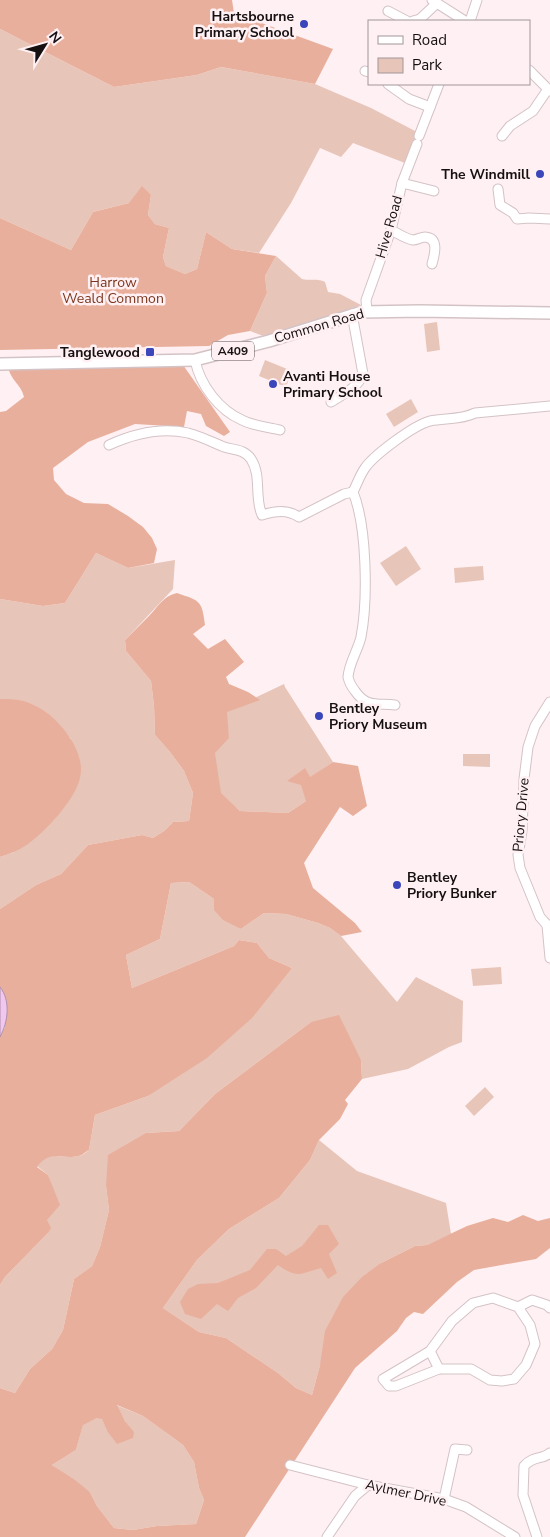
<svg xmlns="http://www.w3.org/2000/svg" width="550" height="1537" font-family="'Nunito Sans',sans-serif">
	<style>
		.green { fill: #e8c5b9 }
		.forest { fill: #e8b09c; fill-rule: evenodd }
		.water { fill: #f1c7ef; stroke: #af90ac }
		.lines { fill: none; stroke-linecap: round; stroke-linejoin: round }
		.minor-casing { stroke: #d4c3c6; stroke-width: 11 }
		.major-casing { stroke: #d4c3c6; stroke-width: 14 }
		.minor { stroke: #fff; stroke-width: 9 }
		.major { stroke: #fff; stroke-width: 11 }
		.poi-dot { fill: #3a46b9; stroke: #fff0f3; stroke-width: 2 }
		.labels { text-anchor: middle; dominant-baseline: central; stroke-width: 5; stroke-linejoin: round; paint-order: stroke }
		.shield { fill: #fff0f3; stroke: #5c5355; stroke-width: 1 }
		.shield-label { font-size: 12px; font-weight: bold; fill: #161011 }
		.poi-label { font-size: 14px; font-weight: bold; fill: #161011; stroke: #fff0f3; text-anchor: end }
		.street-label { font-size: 14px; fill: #161011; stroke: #fff0f3 }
		.park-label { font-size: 14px; fill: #7a371d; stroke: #fff0f3 }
	</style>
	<rect width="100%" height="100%" fill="#fff0f3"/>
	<!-- green -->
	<g class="green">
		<polygon points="0,29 114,87 197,75 221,67 315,84 371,108 417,132 405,163 353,143 341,157 320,148 291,203 259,253 232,249 206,232 197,269 185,274 166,266 163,257 169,228 155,224 148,215 151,195 129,203 93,212 71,250 0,218"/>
		<path d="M 276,256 L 302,279 C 310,281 318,278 325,282 L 328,292 L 340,294 L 361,305 L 266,337 L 250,331 L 267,293 L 265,276 Z"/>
		<polygon points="437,322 440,350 427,352 424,324"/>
		<polygon points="265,360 292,371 286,387 259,376"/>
		<polygon points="411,399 418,412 394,427 386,414"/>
		<polygon points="406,546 421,569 396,586 380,563"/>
		<path d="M 96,553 L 128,568 L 175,560 L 173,589 L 125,640 L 126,651 L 151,681 L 154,706 L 155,735 L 170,752 L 184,771 L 193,793 L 189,821 L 173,822 L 164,831 L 153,838 L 142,835 L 88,845 L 61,874 L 36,885 L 0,909 L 0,857 L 14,852 L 71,739 C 49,712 36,699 0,699 L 0,599 L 43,606 L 65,603 Z"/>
		<polygon points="483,566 484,580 455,583 454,568"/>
		<polygon points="284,684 285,687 333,762 308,779 306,801 288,813 240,811 220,793 211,752 227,711"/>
		<polygon points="463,754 490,754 490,767 463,766"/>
		<path d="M 189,882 L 214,899 L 241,929 L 264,913 L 286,914 L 318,923 L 330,928 L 341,936 L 397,1002 L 416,977 L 463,1001 L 462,1042 L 449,1047 L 408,1069 L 362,1079 L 361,1060 L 311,1022 L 215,1094 L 179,1131 L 146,1133 L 106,1186 L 109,1210 L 100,1247 L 92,1266 L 74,1279 L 63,1330 L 52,1349 L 30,1369 L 15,1393 L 0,1388 L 0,1285 L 5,1277 L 48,1233 L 47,1220 L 50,1182 L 48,1175 L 37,1166 C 50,1149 61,1160 78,1156 C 82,1156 85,1153 89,1150 L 95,1115 L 148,1096 L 292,968 L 269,958 L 257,943 L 239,940 L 234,946 L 132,988 L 126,955 L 160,939 L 171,883 Z"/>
		<polygon points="501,967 502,984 473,986 471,969"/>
		<polygon points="485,1087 494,1097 474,1116 465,1106"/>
		<polygon points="319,1140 357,1171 446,1203 451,1234 427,1245 415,1246 381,1263 320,1365 312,1395 296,1388 278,1373 226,1338 199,1332 163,1308 197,1260 229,1229 279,1198 310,1160"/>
		<polygon points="116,1405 143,1416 183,1445 194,1462 199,1488 204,1500 196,1524 157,1526 133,1530 114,1528 97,1506 90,1492 52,1465 76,1450 83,1424 97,1418 102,1418 107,1431 133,1432 125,1421"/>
	</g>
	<!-- forest -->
	<g class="forest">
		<polygon points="0,0 232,0 234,13 333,49 315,84 221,67 197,75 114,87 0,29"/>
		<polygon points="142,186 151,195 148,215 155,224 169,228 163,257 166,266 185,274 197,269 206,232 232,249 276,256 265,276 267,293 250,331 228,335 209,346 0,350 0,218 71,250 93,212 129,203"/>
		<path d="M 183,365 L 230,432 L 224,436 L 206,426 L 201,414 L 187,411 L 184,427 L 135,424 L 88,442 L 53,468 L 54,480 L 66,494 L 84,503 L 108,504 L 128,516 L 143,527 L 152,538 L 157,549 L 154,563 L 128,568 L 96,553 L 65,603 L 43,606 L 0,599 L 0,412 L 6,411 L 24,397 C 21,384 11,381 8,367 L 74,368 Z"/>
		<path d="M 177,593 C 200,601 202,600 205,625 L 193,634 L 208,649 L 225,639 L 244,662 L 226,677 L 229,684 L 248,692 L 260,700 L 227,712 L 229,738 L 215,753 L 221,793 L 240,811 L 288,813 L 306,801 L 301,785 L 287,781 L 305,768 L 310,777 L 333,762 L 358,766 L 367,806 L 353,816 L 340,807 L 304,863 L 313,888 L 355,923 L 362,932 L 341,936 L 330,928 L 318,923 L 286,914 L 264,913 L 241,929 L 223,920 L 214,910 L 214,899 L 189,882 L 171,883 L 160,939 L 126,955 L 132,988 L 234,946 L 239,940 L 257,943 L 269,958 L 292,968 L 252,1018 L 207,1058 L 148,1096 L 95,1115 L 89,1150 C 85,1152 82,1156 78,1156 C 61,1160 50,1149 37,1167 L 48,1175 L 60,1205 L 47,1220 L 51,1228 L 48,1233 L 5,1277 L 0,1285 L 0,1037 L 5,1027 L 2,990 L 0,987 L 0,909 L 36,885 L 61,874 L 88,845 L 142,835 L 153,838 L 164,831 L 173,822 L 189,821 L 193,793 L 184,771 L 170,752 L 155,735 L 154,706 L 151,681 L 126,651 L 125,640 C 133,632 141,624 149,616 C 158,607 163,596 177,593 Z"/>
		<path d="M 0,699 C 12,699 22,699 34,705 C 57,715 87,751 80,778 C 75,800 46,831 28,844 C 19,850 10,854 0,857 Z"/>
		<path d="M 339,1015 L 361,1060 L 362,1079 L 345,1100 L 348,1104 L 340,1119 L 319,1140 L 310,1160 L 279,1198 L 229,1229 L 197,1260 L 163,1308 L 199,1332 L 226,1338 L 278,1373 L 296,1388 L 312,1395 L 320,1365 L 325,1331 L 343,1297 L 362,1277 L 381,1263 L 415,1246 L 427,1245 L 467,1226 L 493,1218 L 508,1222 L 523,1215 L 538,1221 L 550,1218 L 550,1248 L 536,1259 L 474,1270 L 457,1282 L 423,1314 L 414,1312 L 406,1318 L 397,1331 L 355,1368 L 245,1537 L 0,1537 L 0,1388 L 15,1393 L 30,1369 L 52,1349 L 63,1330 L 74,1279 L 92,1266 L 100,1247 L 109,1210 L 106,1186 L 108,1155 L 146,1133 L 179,1131 L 215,1094 L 311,1022 ZM 117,1405 L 143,1416 L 183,1445 L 194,1462 L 199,1488 L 204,1500 L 196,1524 L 157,1526 L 133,1530 L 114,1528 L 97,1506 L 90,1492 L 75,1480 L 52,1465 L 76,1450 L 83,1425 L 97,1418 L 102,1419 L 107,1431 L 117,1444 L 133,1438 L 134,1432 L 125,1421 Z"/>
		<path d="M 319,1225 L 328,1225 L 339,1244 L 329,1254 L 337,1273 L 328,1279 L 321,1268 C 299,1274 298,1279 278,1265 L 256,1288 L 238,1298 L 228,1311 L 217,1304 L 201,1319 L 185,1314 L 180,1302 L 188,1289 L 198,1284 L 218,1283 L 250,1270 L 267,1249 L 276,1249 L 286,1256 L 302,1246 Z"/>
	</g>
	<!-- water -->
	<path class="water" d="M 0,987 C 11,1001 8,1022 0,1037 Z"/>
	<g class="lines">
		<!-- minor casing -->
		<g class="minor-casing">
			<g id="minor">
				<polyline points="432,0 465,21"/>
				<polyline points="388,11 407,21"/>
				<polyline points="413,21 420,19 436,4"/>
				<polyline points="470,21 477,0"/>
				<polyline points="529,70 550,91"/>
				<polyline points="365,71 369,72"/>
				<polyline points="388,84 409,99 430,107"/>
				<polyline points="419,136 439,84"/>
				<polyline points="502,136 510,126 533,111 548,89"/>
				<polyline points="402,183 434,191"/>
				<polyline points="498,189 500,205 513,213 517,219 529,218 550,219"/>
				<path d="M 391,230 C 397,233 406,239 413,240 C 417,240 421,237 425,237 C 440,238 434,256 432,264"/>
				<polyline points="367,311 366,300 391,230 402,183 417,144"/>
				<path d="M 195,360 C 200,385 219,410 242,420 C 253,426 268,427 280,430"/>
				<path d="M 331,402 C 343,394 358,388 363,374 L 352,314"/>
				<path d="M 109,445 C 133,434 161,427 188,433 C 200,436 212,442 224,447 C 234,450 244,449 251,459 C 262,476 254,497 262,515 C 275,511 287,509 299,517 L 344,494 L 353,492"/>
				<polyline points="550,702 535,726 528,747 524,779 522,831 518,855 520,868 540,917 547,925 550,925"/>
				<path d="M 395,705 C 377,703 367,708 355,691 C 352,687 349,682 348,677 C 349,663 358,650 361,637 C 368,600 367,526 353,492 C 357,484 360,475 365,468 C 374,455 414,425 430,421 C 445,418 461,420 475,413 L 550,406"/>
				<polyline points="547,925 550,958"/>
				<polyline points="518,1307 530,1325 535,1344 526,1365 514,1379 502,1381 490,1380 471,1369 439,1369 396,1386 389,1386 383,1379 430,1351 452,1321 473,1303 493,1298 518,1307 532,1300 547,1305 550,1308"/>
				<polyline points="430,1351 439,1369"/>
				<polyline points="290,1465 368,1485 444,1499 466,1507 515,1537"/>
				<polyline points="444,1499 455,1449 467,1450"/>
				<polyline points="327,1537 355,1496 368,1485"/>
				<path d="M 537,1537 L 523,1495 L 524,1466 C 534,1455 542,1460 550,1453"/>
			</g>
		</g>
		<!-- major casing -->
		<g class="major-casing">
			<polyline id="major" points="0,364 195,360 269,341 362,312 420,311 550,313"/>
		</g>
		<!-- minor -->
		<use href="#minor" class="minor"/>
		<!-- major -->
		<use href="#major" class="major"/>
	</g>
	<!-- markers -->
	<g class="poi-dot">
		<circle cx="304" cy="24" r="5"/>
		<circle cx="540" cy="174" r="5"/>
		<rect x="145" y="347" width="10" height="10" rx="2.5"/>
		<circle cx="273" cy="384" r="5"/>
		<circle cx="319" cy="716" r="5"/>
		<circle cx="397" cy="885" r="5"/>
	</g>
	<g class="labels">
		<!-- shield labels -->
		<rect class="shield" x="212" y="341.5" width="42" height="19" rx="4"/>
		<g class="shield-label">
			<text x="233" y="351">A409</text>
		</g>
		<!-- poi labels -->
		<g class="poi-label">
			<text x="294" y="16">Hartsbourne<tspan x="294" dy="16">Primary School</tspan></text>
			<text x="530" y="174">The Windmill</text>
			<text x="140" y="352">Tanglewood</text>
			<text x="283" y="376" text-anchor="start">Avanti House<tspan x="283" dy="16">Primary School</tspan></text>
			<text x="329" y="708" text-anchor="start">Bentley<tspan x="329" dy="16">Priory Museum</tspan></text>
			<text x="407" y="877" text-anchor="start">Bentley<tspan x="407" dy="16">Priory Bunker</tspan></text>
		</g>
		<!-- street labels -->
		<g class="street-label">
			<text transform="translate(389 227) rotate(-74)">Hive Road</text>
			<text transform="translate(319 326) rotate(-16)">Common Road</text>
			<text transform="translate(521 815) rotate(-85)">Priory Drive</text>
			<text transform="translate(406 1493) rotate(12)">Aylmer Drive</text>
		</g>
		<!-- park labels -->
		<g class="park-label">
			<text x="113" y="282">Harrow<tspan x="113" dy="16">Weald Common</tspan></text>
		</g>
	</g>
	<!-- legend -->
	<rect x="368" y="20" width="162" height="65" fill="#fff0f3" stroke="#a29699"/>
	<rect x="378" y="36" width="25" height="8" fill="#ffffff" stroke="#a29699"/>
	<text x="412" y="45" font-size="15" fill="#161011">Road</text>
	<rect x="378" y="58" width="25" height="15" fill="#e8c5b9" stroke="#a29699"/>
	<text x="412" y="70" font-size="15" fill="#161011">Park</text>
	<!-- north arrow -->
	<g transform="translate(45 45) rotate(53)" stroke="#fff0f3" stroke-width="4" paint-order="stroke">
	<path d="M0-4L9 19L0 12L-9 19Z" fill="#161011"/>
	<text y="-8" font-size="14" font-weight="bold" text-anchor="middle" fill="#161011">N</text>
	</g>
</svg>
